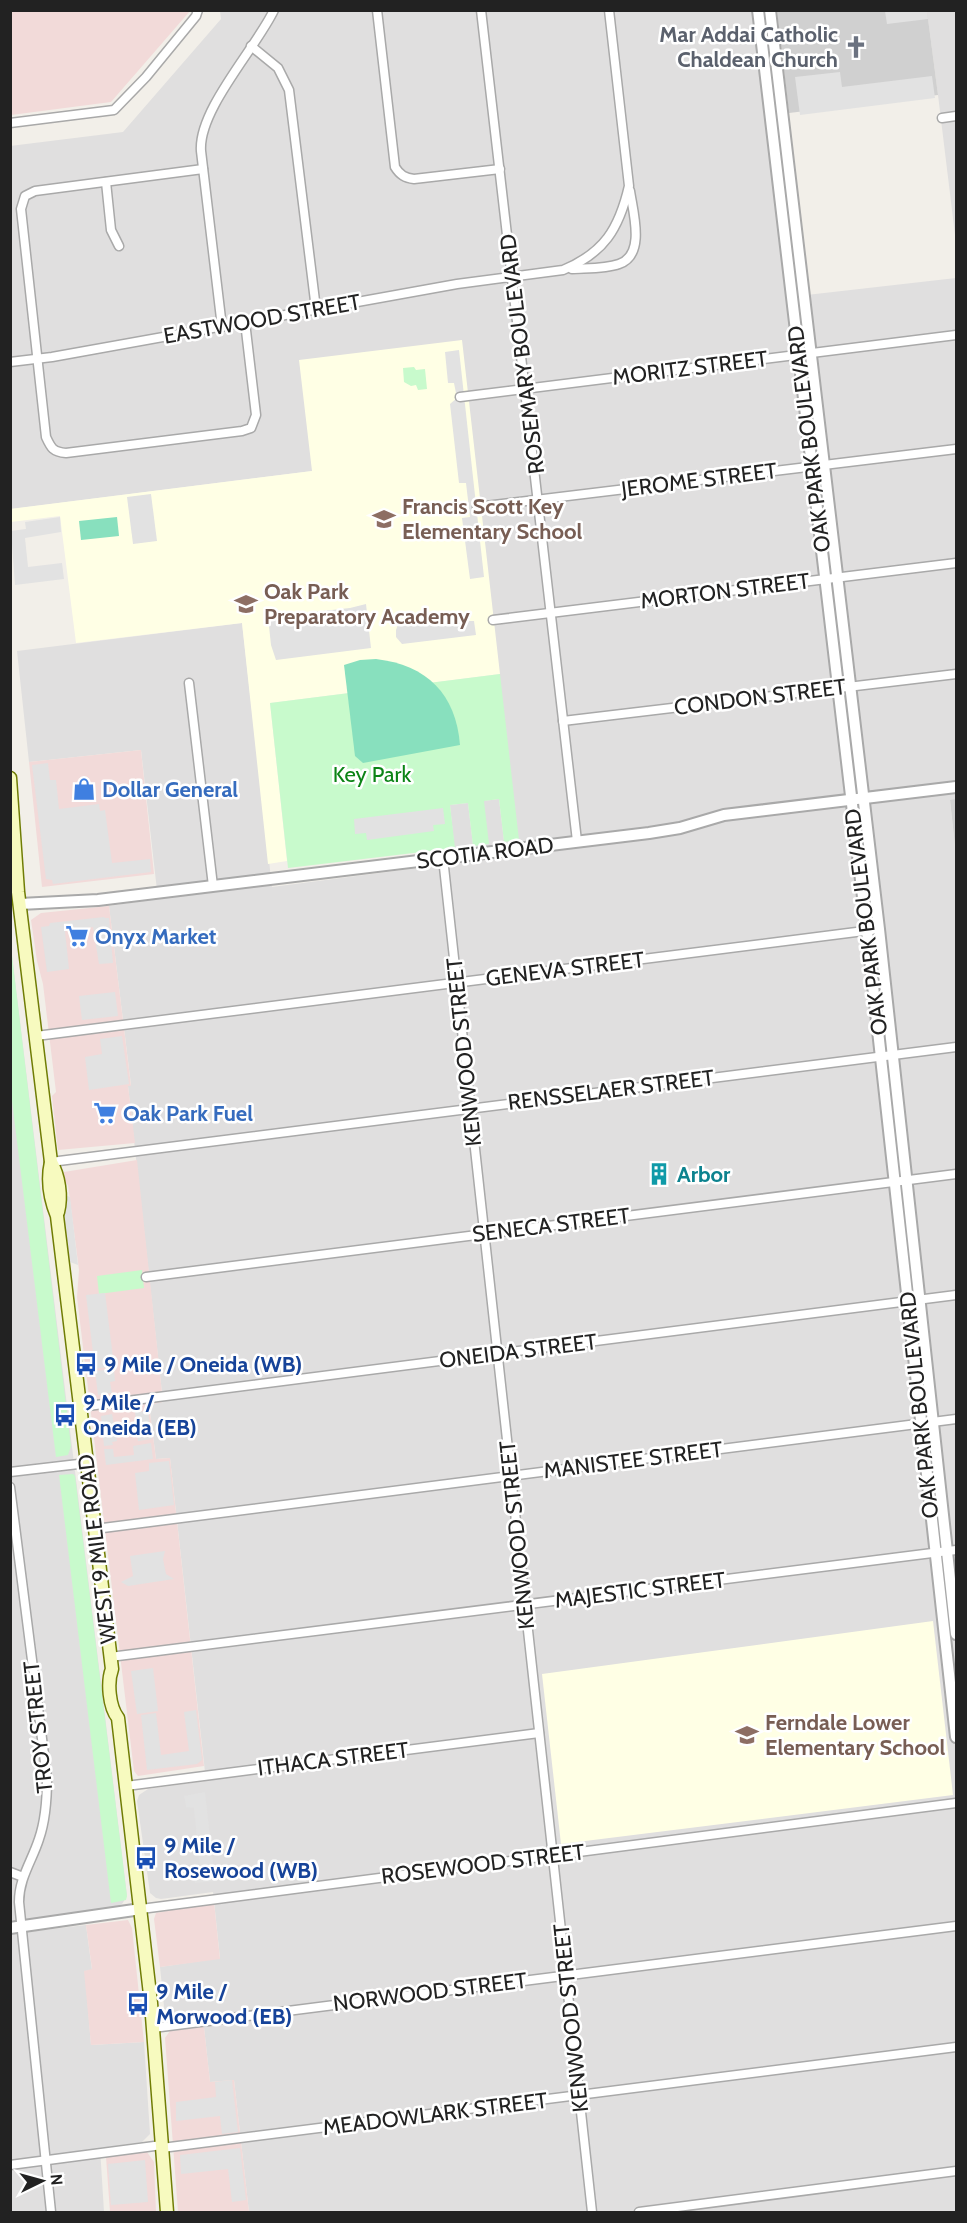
<svg xmlns="http://www.w3.org/2000/svg" width="967" height="2223" font-family="Cabin,sans-serif">
	<style>
		.residential { fill: #e0dfdf }
		.commercial { fill: #f2dad9 }
		.education { fill: #ffffe5 }
		.religious { fill: #d0d0d0 }
		.park { fill: #c8facc }
		.pitch { fill: #88e0be }
		.parking { fill: #e2e2e2 }
		.lines { fill: none; stroke-linecap: round; stroke-linejoin: round }
		.minor-casing { stroke: #a9a9a9; stroke-width: 11 }
		.tertiary-casing { stroke: #a9a9a9; stroke-width: 14 }
		.secondary-casing { stroke: #707d05; stroke-width: 15 }
		.minor { stroke: #fff; stroke-width: 8 }
		.tertiary { stroke: #fff; stroke-width: 10 }
		.secondary { stroke: #f7fabf; stroke-width: 12 }
		.labels { text-anchor: middle; dominant-baseline: central; stroke-width: 5; stroke-linejoin: round; paint-order: stroke }
		.worship-label { font-size: 22px; font-weight: bold; fill: #5b616d; stroke: #fff; text-anchor: end }
		.street-label { font-size: 22px; fill: #222; stroke: #fff }
		.education-label { font-size: 22px; font-weight: bold; fill: #785e54; stroke: #fff; text-anchor: start }
		.park-label { font-size: 22px; fill: #0c8416; stroke: #fff }
		.shop-label { font-size: 22px; font-weight: bold; fill: #366cbe; stroke: #fff; text-anchor: start }
		.culture-label { font-size: 22px; font-weight: bold; fill: #0d838f; stroke: #fff; text-anchor: start }
		.transit-label { font-size: 22px; font-weight: bold; fill: #164399; stroke: #fff; text-anchor: start }
	</style>
	<rect width="100%" height="100%" fill="#f2efe9"/>
	<!-- residential -->
	<g class="residential">
		<polygon points="220,11 755,11 789,297 956,278 956,799 950,801 956,855 956,2212 249,2212 234,2080 210,2082 203,2018 172,2020 165,2016 160,1967 220,1958 213,1892 161,1899 156,1898 150,1893 137,1801 139,1795 148,1789 206,1781 170,1458 156,1459 149,1404 163,1402 128,1086 131,1085 109,906 158,899 141,750 29,762 17,651 242,623 272,887 456,863 450,805 468,803 473,845 488,844 483,801 499,799 504,841 518,840 461,340 312,471 11,509 10,146 123,132 221,19"/>
		<polygon points="927,11 956,11 956,243 938,95"/>
		<polygon points="10,940 127,1896 122,1904 108,1909 79,1912 61,1918 10,1924"/>
		<polygon points="86,1925 92,1970 85,1971 91,2045 144,2042 150,2134 142,2142 100,2148 104,2212 11,2212 10,1934"/>
	</g>
	<!-- commercial -->
	<g class="commercial">
		<polygon points="10,11 11,10 190,11 111,102 11,115"/>
		<polygon points="141,750 154,874 42,887 29,762"/>
		<polygon points="109,906 131,1086 128,1086 135,1143 58,1150 52,1096 56,1092 43,984 37,961 31,920 41,913"/>
		<polygon points="137,1160 163,1402 149,1405 156,1459 170,1458 204,1766 138,1776 134,1771 77,1297 79,1270 68,1185 64,1181 64,1172"/>
		<polygon points="214,1902 220,1959 160,1967 154,1919 156,1913"/>
		<polygon points="128,1920 132,1928 144,2042 91,2045 84,1971 92,1969 86,1925"/>
		<polygon points="204,2027 210,2082 234,2080 249,2212 178,2212 165,2038 170,2031"/>
		<polygon points="147,2152 154,2162 156,2212 110,2212 106,2157"/>
	</g>
	<!-- education -->
	<g class="education">
		<polygon points="462,340 500,674 270,703 287,861 268,864 242,623 76,643 60,516 11,522 10,509 312,471 299,360"/>
		<polygon points="933,1621 953,1795 561,1844 542,1674"/>
	</g>
	<!-- religious -->
	<g class="religious">
		<polygon points="777,11 927,11 938,95 789,113"/>
		<polygon points="956,799 956,855 950,800"/>
	</g>
	<!-- park -->
	<g class="park">
		<polygon points="414,367 416,370 425,369 427,389 418,390 416,385 411,386 404,382 403,368"/>
		<polygon points="500,674 519,840 504,842 499,799 484,801 489,844 473,846 468,803 450,805 455,848 288,868 270,703"/>
		<polygon points="10,939 71,1446 68,1455 56,1457 11,1093"/>
		<polygon points="142,1270 144,1288 99,1294 97,1276"/>
		<polygon points="73,1474 75,1476 127,1896 126,1900 111,1903 59,1475"/>
	</g>
	<!-- pitch -->
	<g class="pitch">
		<polygon points="117,517 119,536 81,540 79,521"/>
		<path d="M 376,659 C 427,665 456,694 460,745 L 363,763 L 355,756 L 344,665 L 360,660 Z"/>
	</g>
	<!-- parking -->
	<g class="parking">
		<polygon points="885,11 927,11 928,19 887,24"/>
		<polygon points="840,72 842,87 932,76 935,98 800,115 795,77"/>
		<polygon points="459,350 484,577 470,579 462,518 470,517 466,483 459,483 450,404 457,398 454,383 448,383 445,352"/>
		<polygon points="151,494 157,541 133,544 127,497"/>
		<polygon points="60,517 61,532 25,538 28,567 62,563 64,579 15,585 11,531 26,529 25,522"/>
		<polygon points="366,604 371,648 276,660 271,645 268,617 350,608"/>
		<polygon points="469,614 466,621 474,621 476,635 402,644 396,637 396,630 399,622"/>
		<polygon points="48,763 50,780 56,780 59,809 99,804 100,811 105,810 112,863 150,859 151,872 53,884 52,880 46,879 32,765"/>
		<polygon points="443,808 445,824 433,825 434,831 367,840 366,833 355,834 354,819"/>
		<polygon points="104,917 105,918 109,918 113,963 99,964 93,927 65,931 69,969 47,972 41,927 49,926 50,923"/>
		<polygon points="115,992 118,1016 82,1020 79,996"/>
		<polygon points="122,1036 129,1084 89,1090 85,1057 102,1054 100,1039"/>
		<polygon points="61,1194 70,1197 78,1265 70,1262"/>
		<polygon points="105,1293 114,1366 95,1369 86,1295"/>
		<polygon points="114,1369 115,1381 110,1382 112,1393 98,1395 95,1371"/>
		<polygon points="148,1411 152,1439 138,1441 135,1412"/>
		<polygon points="112,1414 117,1441 112,1442 113,1445 104,1446 101,1416"/>
		<polygon points="151,1443 153,1459 106,1465 104,1449 113,1449 114,1457 134,1455 133,1446"/>
		<polygon points="169,1461 174,1505 139,1510 135,1473 149,1471 149,1463"/>
		<polygon points="165,1551 163,1559 166,1574 174,1579 128,1586 121,1582 133,1576 130,1556"/>
		<polygon points="153,1668 158,1711 137,1714 131,1671"/>
		<polygon points="196,1710 202,1760 197,1764 147,1770 141,1715 156,1713 161,1755 189,1751 184,1712"/>
		<polygon points="205,1792 215,1881 195,1883 194,1871 200,1869 194,1808 186,1807 184,1796"/>
		<polygon points="232,2080 238,2132 222,2134 220,2116 176,2121 176,2102 216,2097 215,2082"/>
		<polygon points="240,2148 246,2200 232,2202 228,2169 181,2174 180,2155"/>
		<polygon points="145,2160 148,2202 111,2205 108,2164"/>
	</g>
	<g class="lines">
		<!-- minor casing -->
		<g class="minor-casing">
			<g id="minor">
				<path d="M 377,10 L 395,167 C 400,175 405,178 414,179 L 500,169"/>
				<polyline points="481,10 577,841"/>
				<polyline points="251,46 278,68 289,90 316,309"/>
				<polyline points="942,118 956,116"/>
				<polyline points="10,123 114,110 146,77 196,16 198,10"/>
				<path d="M 203,169 L 35,191 L 25,196 L 21,209 L 46,437 C 51,448 53,452 66,453 L 242,431 L 251,428 L 256,415 L 245,322"/>
				<polyline points="106,182 111,230 119,246"/>
				<path d="M 572,269 C 587,268 605,269 619,264 C 646,255 633,212 630,191"/>
				<path d="M 222,327 L 201,151 C 198,110 256,48 274,10"/>
				<path d="M 10,362 L 52,357 L 457,284 L 563,270 C 604,253 619,229 629,186 L 609,10"/>
				<polyline points="460,397 956,335"/>
				<polyline points="477,507 956,449"/>
				<polyline points="493,620 956,563"/>
				<polyline points="189,683 213,886"/>
				<polyline points="563,721 956,674"/>
				<polyline points="443,858 592,2212"/>
				<polyline points="36,1036 872,930"/>
				<polyline points="51,1162 956,1047"/>
				<polyline points="146,1277 956,1174"/>
				<polyline points="80,1407 956,1295"/>
				<polyline points="10,1472 87,1463"/>
				<path d="M 10,1487 L 47,1778 C 47,1799 46,1819 39,1839 C 32,1861 19,1878 19,1902 L 51,2212"/>
				<polyline points="95,1529 956,1419"/>
				<polyline points="110,1657 956,1550"/>
				<polyline points="126,1786 539,1733"/>
				<polyline points="10,1872 23,1877"/>
				<polyline points="141,1909 956,1803"/>
				<polyline points="153,2028 956,1926"/>
				<polyline points="162,2148 956,2047"/>
				<polyline points="10,2165 162,2145"/>
				<polyline points="639,2212 956,2171"/>
			</g>
		</g>
		<!-- tertiary casing -->
		<g class="tertiary-casing">
			<g id="tertiary">
				<polyline points="758,10 867,931 956,1737"/>
				<polyline points="770,10 879,929 956,1634"/>
				<polyline points="20,904 98,900 649,833 680,828 724,815 956,787"/>
				<polyline points="10,1928 141,1909"/>
			</g>
		</g>
		<!-- secondary casing -->
		<g class="secondary-casing">
			<g id="secondary">
				<path d="M 10,778 L 18,892 L 51,1162 C 47,1180 50,1199 57,1216 L 112,1669 C 107,1682 109,1707 118,1718 L 151,2003 L 167,2212"/>
				<path d="M 51,1162 C 59,1176 62,1196 58,1212"/>
			</g>
		</g>
		<!-- minor -->
		<use href="#minor" class="minor"/>
		<!-- tertiary -->
		<use href="#tertiary" class="tertiary"/>
		<!-- secondary -->
		<use href="#secondary" class="secondary"/>
	</g>
	<!-- icons -->
	<defs>
		<g id="church-bare" transform="scale(1.8)"><path d="M-1.2-6h2.4v3.5h3.3v2.4h-3.3V6h-2.4V-.1h-3.3v-2.4h3.3Z" fill="#6b7280" stroke="#fff" stroke-width="2.5" paint-order="stroke"/></g>
		<g id="school-bare" transform="scale(1.8)"><path d="M0-5L7-2L0 1L-7-2ZM-4 1L0 2.5L4 1V4Q0 6-4 4Z" fill="#8d6e63" stroke="#fff" stroke-width="2.5" paint-order="stroke"/></g>
		<g id="shop-bare" transform="scale(1.8)"><path d="M-5-2.5h2.3a2.7 3.5 0 0 1 5.4 0H5L5.5 6h-11ZM-1.5-2.5h3a1.5 2.3 0 0 0-3 0Z" fill="#3f7fe0" stroke="#fff" stroke-width="2.5" paint-order="stroke"/></g>
		<g id="supermarket-bare" transform="scale(1.8)"><path d="M-6-5.5h2.5l.6 2H6L4.5 2H-2.5L-4.4-4H-6ZM-1.5 3.2a1.3 1.3 0 1 0 .1 0ZM3 3.2a1.3 1.3 0 1 0 .1 0Z" fill="#3f7fe0" stroke="#fff" stroke-width="2.5" paint-order="stroke"/></g>
		<g id="building-bare" transform="scale(1.8)"><path d="M-4-6H4V6H1V3H-1V6H-4ZM-2.5-4.3h1.7v1.8h-1.7ZM.8-4.3h1.7v1.8H.8ZM-2.5-1h1.7V.8h-1.7ZM.8-1h1.7V.8H.8Z" fill="#0f9aa8" stroke="#fff" stroke-width="2.5" paint-order="stroke"/></g>
		<g id="bus-bare" transform="scale(1.8)"><path d="M-5-6H5V4H4V6H2V4H-2V6H-4V4H-5ZM-3.5-4V0h7V-4ZM-3.5 1.2v1.5H-2V1.2ZM2 1.2v1.5H3.5V1.2Z" fill="#1a4fb4" stroke="#fff" stroke-width="2.5" paint-order="stroke"/></g>
	</defs>
	<g fill-rule="evenodd">
		<use href="#church-bare" x="856" y="47"/>
		<use href="#school-bare" x="384" y="519"/>
		<use href="#school-bare" x="246" y="604"/>
		<use href="#shop-bare" x="84" y="789"/>
		<use href="#supermarket-bare" x="77" y="936"/>
		<use href="#supermarket-bare" x="105" y="1113"/>
		<use href="#building-bare" x="659" y="1174"/>
		<use href="#bus-bare" x="86" y="1364"/>
		<use href="#bus-bare" x="65" y="1415"/>
		<use href="#school-bare" x="747" y="1735"/>
		<use href="#bus-bare" x="146" y="1858"/>
		<use href="#bus-bare" x="138" y="2004"/>
	</g>
	<g class="labels">
		<!-- worship labels -->
		<g class="worship-label">
			<text x="838" y="34">Mar Addai Catholic<tspan x="838" dy="25">Chaldean Church</tspan></text>
		</g>
		<!-- street labels -->
		<g class="street-label">
			<text transform="translate(262 319) rotate(-10)">EASTWOOD STREET</text>
			<text transform="translate(522 354) rotate(-97)">ROSEMARY BOULEVARD</text>
			<text transform="translate(690 368) rotate(-7)">MORITZ STREET</text>
			<text transform="translate(809 439) rotate(-97)">OAK PARK BOULEVARD</text>
			<text transform="translate(699 480) rotate(-7)">JEROME STREET</text>
			<text transform="translate(725 591) rotate(-7)">MORTON STREET</text>
			<text transform="translate(760 697) rotate(-7)">CONDON STREET</text>
			<text transform="translate(485 853) rotate(-7)">SCOTIA ROAD</text>
			<text transform="translate(866 922) rotate(-97)">OAK PARK BOULEVARD</text>
			<text transform="translate(565 969) rotate(-7)">GENEVA STREET</text>
			<text transform="translate(464 1052) rotate(-96)">KENWOOD STREET</text>
			<text transform="translate(611 1090) rotate(-7)">RENSSELAER STREET</text>
			<text transform="translate(551 1225) rotate(-7)">SENECA STREET</text>
			<text transform="translate(518 1351) rotate(-7)">ONEIDA STREET</text>
			<text transform="translate(919 1405) rotate(-96)">OAK PARK BOULEVARD</text>
			<text transform="translate(633 1460) rotate(-7)">MANISTEE STREET</text>
			<text transform="translate(517 1535) rotate(-96)">KENWOOD STREET</text>
			<text transform="translate(97 1549) rotate(-97)">WEST 9 MILE ROAD</text>
			<text transform="translate(640 1590) rotate(-7)">MAJESTIC STREET</text>
			<text transform="translate(38 1727) rotate(-96)">TROY STREET</text>
			<text transform="translate(333 1759) rotate(-7)">ITHACA STREET</text>
			<text transform="translate(483 1864) rotate(-7)">ROSEWOOD STREET</text>
			<text transform="translate(430 1992) rotate(-7)">NORWOOD STREET</text>
			<text transform="translate(571 2018) rotate(-96)">KENWOOD STREET</text>
			<text transform="translate(435 2114) rotate(-7)">MEADOWLARK STREET</text>
		</g>
		<!-- education labels -->
		<g class="education-label">
			<text x="402" y="506">Francis Scott Key<tspan x="402" dy="25">Elementary School</tspan></text>
			<text x="264" y="591">Oak Park<tspan x="264" dy="25">Preparatory Academy</tspan></text>
			<text x="765" y="1722">Ferndale Lower<tspan x="765" dy="25">Elementary School</tspan></text>
		</g>
		<!-- park labels -->
		<g class="park-label">
			<text x="372" y="774">Key Park</text>
		</g>
		<!-- shop labels -->
		<g class="shop-label">
			<text x="102" y="789">Dollar General</text>
			<text x="95" y="936">Onyx Market</text>
			<text x="123" y="1113">Oak Park Fuel</text>
		</g>
		<!-- culture labels -->
		<g class="culture-label">
			<text x="677" y="1174">Arbor</text>
		</g>
		<!-- transit labels -->
		<g class="transit-label">
			<text x="104" y="1364">9 Mile / Oneida (WB)</text>
			<text x="83" y="1402">9 Mile /<tspan x="83" dy="25">Oneida (EB)</tspan></text>
			<text x="164" y="1845">9 Mile /<tspan x="164" dy="25">Rosewood (WB)</tspan></text>
			<text x="156" y="1991">9 Mile /<tspan x="156" dy="25">Morwood (EB)</tspan></text>
		</g>
	</g>
	<!-- border -->
	<rect width="967" height="2223" fill="none" stroke="#222222" stroke-width="24"/>
	<!-- north arrow -->
	<g transform="translate(42 2181) rotate(85)" stroke="#ffffff" stroke-width="4.5" paint-order="stroke">
	<path d="M0-4.5L10 22L0 15L-10 22Z" fill="#222222"/>
	<text y="-9" font-size="16" font-weight="bold" text-anchor="middle" fill="#222222">N</text>
	</g>
</svg>
